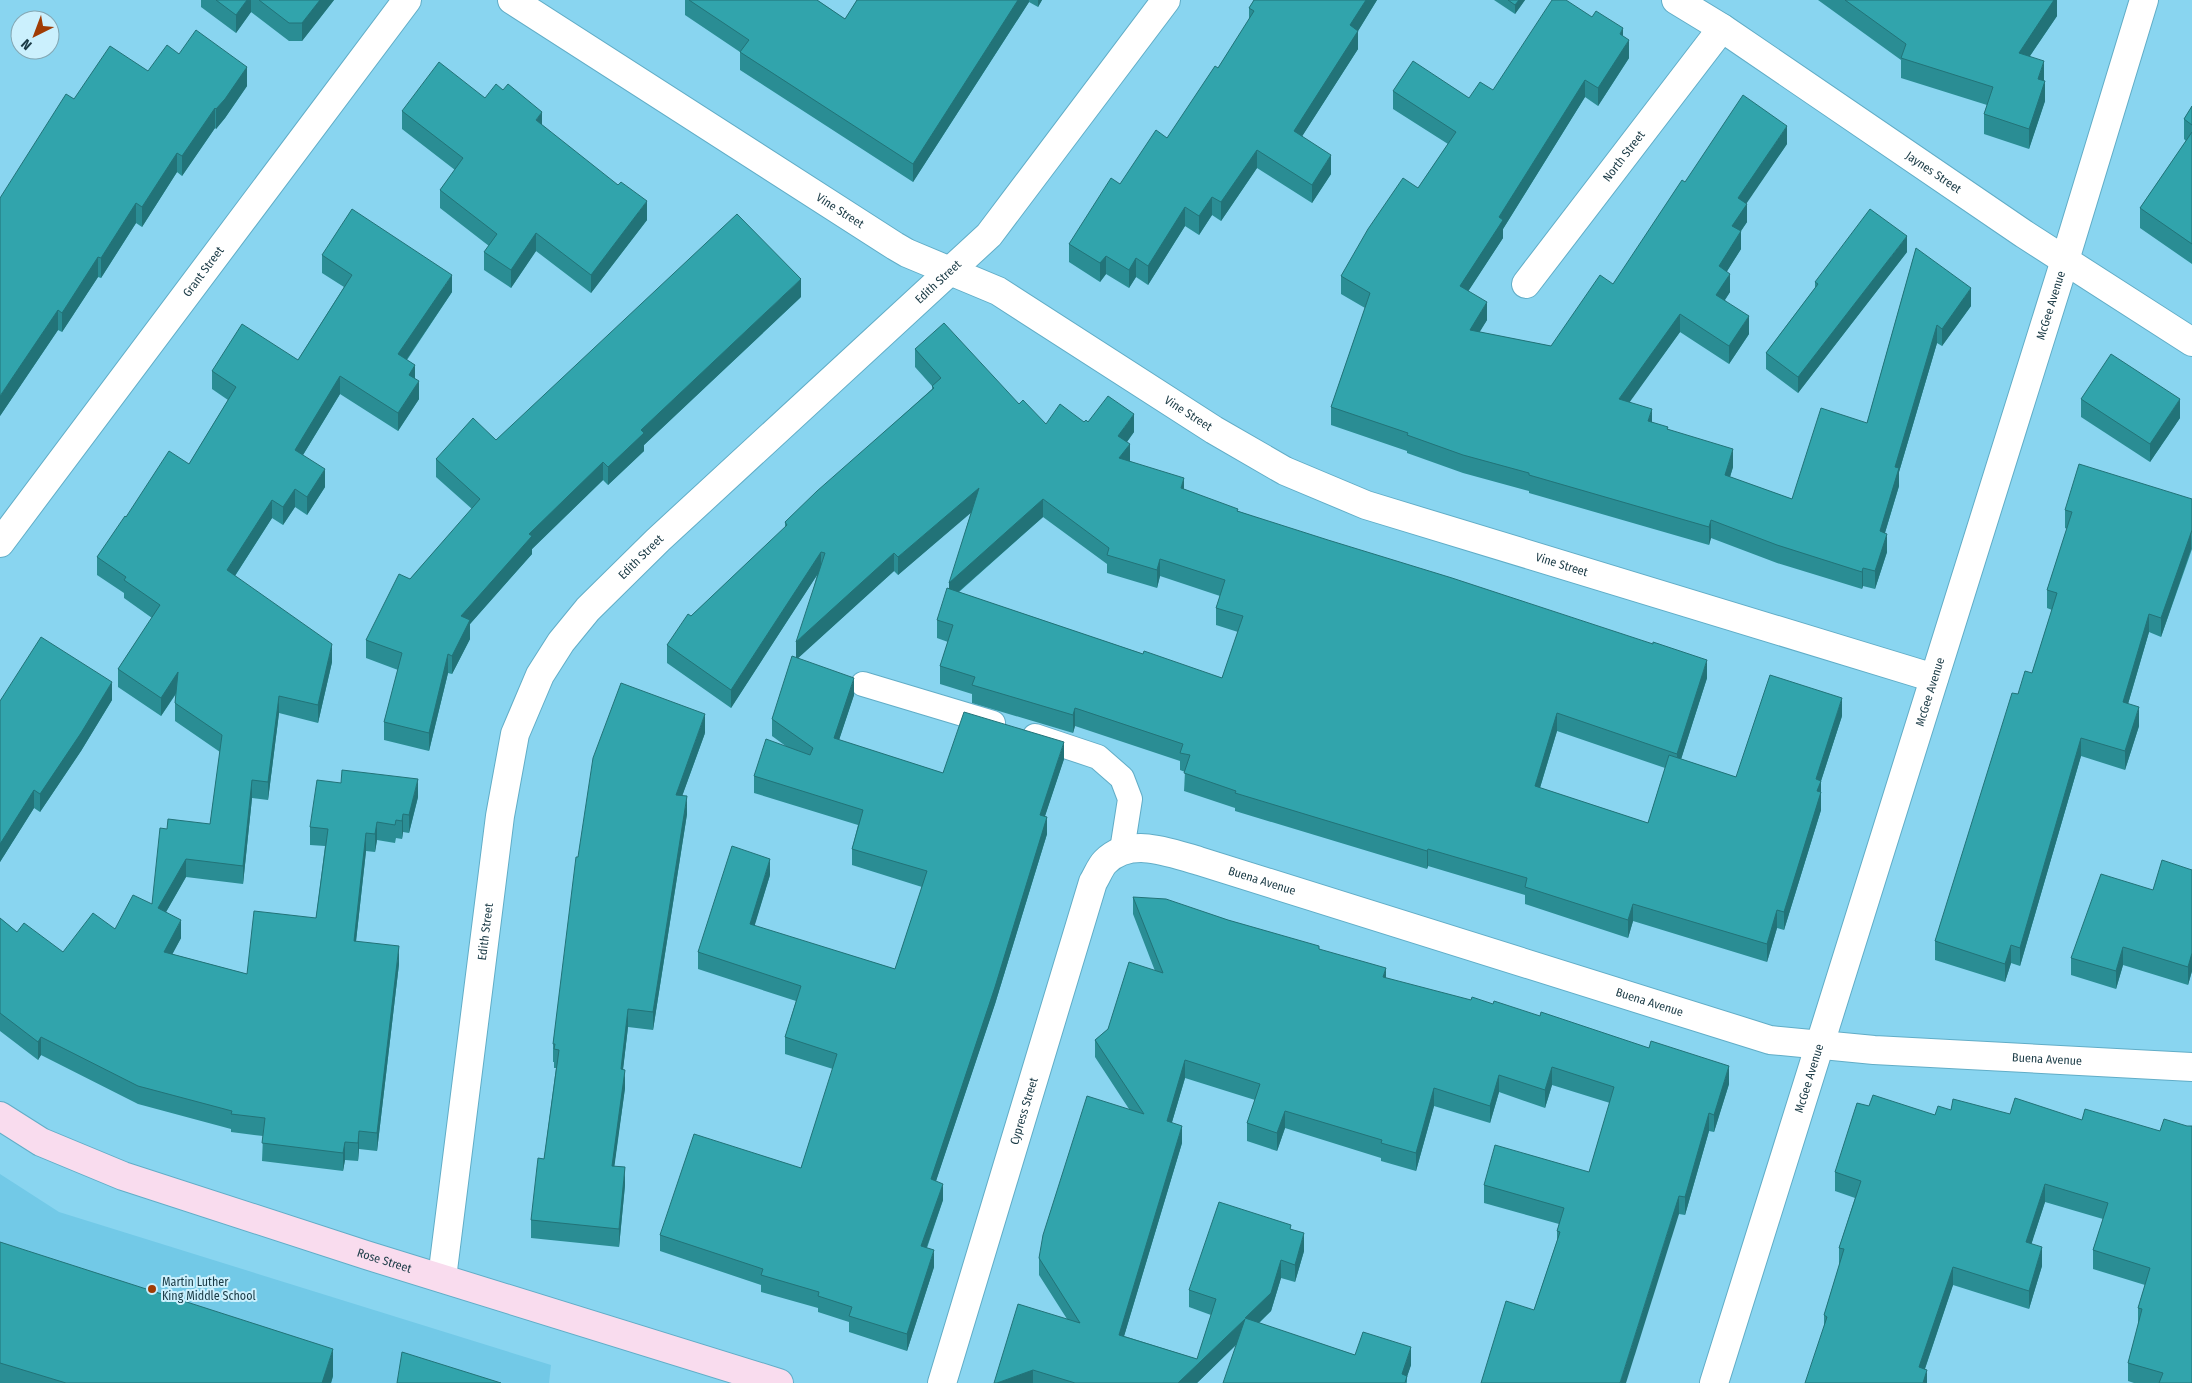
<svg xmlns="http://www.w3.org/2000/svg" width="2192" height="1383" font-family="'Fira Sans Condensed',sans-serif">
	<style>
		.built { fill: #72c9e7 }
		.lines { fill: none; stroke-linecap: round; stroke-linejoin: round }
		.lane-casing { stroke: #61adc7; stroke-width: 26 }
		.street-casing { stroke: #61adc7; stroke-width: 30 }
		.secondary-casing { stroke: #61adc7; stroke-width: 30 }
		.lane { stroke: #fff; stroke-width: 24 }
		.street { stroke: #fff; stroke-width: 28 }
		.secondary { stroke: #f9dcee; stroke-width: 28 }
		.wall { fill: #2a8d94; fill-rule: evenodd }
		.shaded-wall { fill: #227378 }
		.building { fill: #31a4ac; stroke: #227378 }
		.poi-dot { fill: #a03c05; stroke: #cbf0fd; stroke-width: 2 }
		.labels { text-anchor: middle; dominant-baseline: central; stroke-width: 4; stroke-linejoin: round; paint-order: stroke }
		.street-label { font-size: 12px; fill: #1a3a45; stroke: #cbf0fd }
		.poi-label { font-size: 12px; fill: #1a3a45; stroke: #cbf0fd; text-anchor: start }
	</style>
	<rect width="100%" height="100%" fill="#89d5f0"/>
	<!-- built -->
	<polygon class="built" points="0,1174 59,1212 551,1365 549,1383 0,1383"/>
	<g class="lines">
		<!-- lane casing -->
		<g class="lane-casing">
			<g id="lane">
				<polyline points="863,684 993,723"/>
				<polyline points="1035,736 1098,757 1122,778 1130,799 1122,850"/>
			</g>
		</g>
		<!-- street casing -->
		<g class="street-casing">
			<g id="street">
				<path id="s1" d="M 512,0 L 895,246 L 907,253 L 998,291 L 1214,430 L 1285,471 L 1366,505 L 1934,678"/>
				<path id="s2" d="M 1676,0 L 1722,28 L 2024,234 L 2192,342"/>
				<path id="s3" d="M 1526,284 L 1722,28"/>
				<path id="s4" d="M 0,543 L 407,0"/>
				<path id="s5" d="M 442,1278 L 500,816 L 515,734 L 540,675 L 561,642 L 588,609 L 658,540 L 989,235 L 1166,0"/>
				<path id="s6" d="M 942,1383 L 1093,882 C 1097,876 1100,867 1105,862 C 1131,836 1170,853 1199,861 L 1770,1040 L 1874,1050 L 2192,1067"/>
				<path id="s7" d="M 1714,1383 L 2065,260 L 2144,0"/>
			</g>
		</g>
		<!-- secondary casing -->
		<g class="secondary-casing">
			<g id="secondary">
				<path id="s8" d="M 0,1116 L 41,1142 L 123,1176 L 366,1255 L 779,1383"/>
			</g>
		</g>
		<!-- lane -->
		<use href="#lane" class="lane"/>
		<!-- street -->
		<use href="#street" class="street"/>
		<!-- secondary -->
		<use href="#secondary" class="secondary"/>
	</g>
	<!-- wall -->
	<g class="wall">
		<polygon points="201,0 334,0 302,41 289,41 251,12 236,33 201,7"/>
		<polygon points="685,0 817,0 845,19 857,0 1042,0 1038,7 1029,2 913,182 740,70 740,52 685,15"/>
		<polygon points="1254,0 1377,0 1358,31 1358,49 1302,136 1331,174 1312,203 1257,168 1221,221 1212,215 1199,235 1185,226 1148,285 1136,277 1129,288 1106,274 1100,282 1069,262 1069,244 1120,184 1167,138 1218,68 1249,20 1249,8"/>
		<polygon points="1494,0 1525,0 1515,14"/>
		<polygon points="1818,0 2057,0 2057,16 2030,56 2044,81 2045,101 2029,149 1984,134 1984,114 1987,105 1901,78 1901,60"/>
		<polygon points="1623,36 1629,58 1598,106 1585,97 1503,229 1503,238 1468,291 1487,320 1479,332 1551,346 1613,284 1685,182 1787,144 1746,203 1747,222 1741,231 1741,249 1727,271 1730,292 1725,300 1749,334 1729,364 1680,332 1629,402 1652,422 1668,429 1733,467 1730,477 1792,499 1867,423 1916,248 1971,306 1942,346 1937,343 1899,472 1899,486 1885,533 1887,552 1875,589 1863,586 1862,589 1777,563 1711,538 1709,545 1529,493 1529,491 1463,473 1407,453 1407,451 1331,425 1331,407 1365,308 1341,294 1341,276 1418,188 1448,144 1393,109 1393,91 1469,98 1493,90"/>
		<polygon points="179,54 247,86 225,118 216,129 215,128 182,176 177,172 142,227 136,223 101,278 98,277 62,332 58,330 0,416 74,99 148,71"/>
		<polygon points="485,98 542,125 647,220 591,293 536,251 511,288 484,270 484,252 489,246 440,208 440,190 455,170 402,129 402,111"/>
		<polygon points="2192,106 2192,264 2140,228 2140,208 2186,141 2184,139 2184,119"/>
		<polygon points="1907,252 1798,393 1766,369 1766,353 1815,288 1815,282"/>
		<polygon points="322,255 452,292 407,360 415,379 419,399 398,431 340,394 303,455 325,487 307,515 295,507 283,525 272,518 235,576 332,662 318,723 279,713 268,800 252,798 243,884 186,877 166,912 181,938 172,954 247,974 316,918 325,846 310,845 310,827 418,797 409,833 403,832 402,839 396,838 395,843 377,840 375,852 366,851 356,941 399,964 377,1151 359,1149 358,1161 345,1160 343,1171 262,1161 263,1136 231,1132 231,1129 138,1104 41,1055 38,1060 0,1031 0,918 17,932 63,952 115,929 152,904 167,829 210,824 220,752 175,721 175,703 176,694 161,716 118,687 118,669 152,618 124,598 124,593 97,575 97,557 126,517 189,464 228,400 212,389 212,371 298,360 344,287 322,273"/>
		<polygon points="801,297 644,445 644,451 608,485 603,480 532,549 532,554 470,624 470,639 452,674 448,673 429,751 384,740 384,722 398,670 366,658 366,640 410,579 472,509 436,477 436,459 496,440"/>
		<path d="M 915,349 L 1019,404 L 1046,424 L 1088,422 L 1134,432 L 1127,442 L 1130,461 L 1184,489 L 1238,511 L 1707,678 L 1681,759 L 1736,777 L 1842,716 L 1821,781 L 1821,810 L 1784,930 L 1777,928 L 1767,962 L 1633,921 L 1628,938 L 1525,904 L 1525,895 L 1428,866 L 1427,869 L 1235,811 L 1235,808 L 1184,791 L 1185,772 L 1180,770 L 1180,761 L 1075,726 L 1073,733 L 972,703 L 972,694 L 940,684 L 940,666 L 948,642 L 937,638 L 937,620 L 949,588 L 971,512 L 898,575 L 894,571 L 798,658 L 854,695 L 839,740 L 943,773 L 1064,759 L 1045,816 L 1047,834 L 995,1004 L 936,1181 L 943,1200 L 927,1248 L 934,1267 L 907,1351 L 849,1332 L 849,1322 L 818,1312 L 818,1308 L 761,1292 L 761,1285 L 660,1251 L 660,1235 L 801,1168 L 833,1069 L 785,1054 L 785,1037 L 796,1001 L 698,969 L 698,952 L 770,875 L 754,926 L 895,969 L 922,887 L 852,865 L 852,849 L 858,825 L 754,793 L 754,776 L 787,747 L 772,736 L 772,719 L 796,657 L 817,575 L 731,708 L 667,663 L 667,645 L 691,616 L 785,528 L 785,522 L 932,389 L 932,386 L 915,367 ZM 1043,517 L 1107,564 L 1107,573 L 1157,588 L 1160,576 L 1220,596 L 1216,608 L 1216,625 L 1238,632 L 1222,678 L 1143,654 L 959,592 ZM 1557,731 L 1665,768 L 1648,823 L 1540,788 Z"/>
		<polygon points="2081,399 2180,418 2150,462 2081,417"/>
		<polygon points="2192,499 2192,549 2161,637 2149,632 2128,704 2139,726 2125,770 2081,756 2020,966 2011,963 2005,982 1935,960 1935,941 2018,694 2032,673 2052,610 2047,608 2047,590 2067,529 2065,528 2065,510"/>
		<polygon points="112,700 81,751 40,812 34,808 0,862 0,701"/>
		<polygon points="705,733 682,796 687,814 653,1030 628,1027 623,1069 625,1088 614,1166 625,1185 619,1247 531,1238 531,1220 544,1159 556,1068 554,1068 554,1062 553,1062 553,1044 578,857"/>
		<polygon points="2192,870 2192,971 2188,985 2123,965 2116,989 2071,975 2071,958 2153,890"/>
		<polygon points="1133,897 1228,920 1319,949 1386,978 1729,1084 1714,1132 1709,1131 1685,1215 1679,1214 1534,1310 1557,1241 1557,1231 1559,1224 1484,1203 1484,1185 1589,1172 1610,1103 1552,1085 1545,1108 1499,1092 1490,1123 1434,1106 1416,1171 1381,1161 1381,1158 1285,1128 1277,1151 1247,1141 1247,1123 1255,1100 1185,1078 1172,1122 1182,1143 1124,1336 1197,1359 1211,1315 1189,1307 1189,1290 1291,1229 1304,1251 1295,1282 1281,1278 1271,1311 1259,1323 1355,1355 1411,1365 1407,1376 1407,1383 1236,1345 1197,1383 994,1383 1067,1319 1039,1275 1039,1258 1129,1109 1095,1057 1095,1040 1108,1029 1155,971 1133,914"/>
		<polygon points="1869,1106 1935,1115 1951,1110 2082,1120 2160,1131 2192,1383 2134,1383 2128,1381 2128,1363 2138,1326 2138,1308 2145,1285 2093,1269 2093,1250 2103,1219 2045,1202 2031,1244 2042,1266 2029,1309 1953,1285 1925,1369 1927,1383 1824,1327 1824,1315 1839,1266 1839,1248 1855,1198 1835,1191 1835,1172"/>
		<polygon points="0,1242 333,1376 331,1383 0,1383"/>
	</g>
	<!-- shaded-wall -->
	<g class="shaded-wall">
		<polygon points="247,0 251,0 251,12 236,33 236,15"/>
		<polygon points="320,0 334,0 302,41 302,23"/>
		<polygon points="1018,0 1029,0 1029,2 913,182 913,164"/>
		<polygon points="1038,0 1042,0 1038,7"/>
		<polygon points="1366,0 1377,0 1358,31 1358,49 1294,149 1294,131 1350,25"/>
		<polygon points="1519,0 1525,0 1515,14 1515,5"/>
		<polygon points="2054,0 2057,0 2057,16 2019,72 2019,53"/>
		<polygon points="1623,28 1623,46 1620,34"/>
		<polygon points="1629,40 1629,58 1598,106 1598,88"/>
		<polygon points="2044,61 2044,81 2038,99 2038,79"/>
		<polygon points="247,67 247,86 225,118 216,129 216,109"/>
		<polygon points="1585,80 1585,97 1503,229 1503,238 1460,304 1460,286 1499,217"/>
		<polygon points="2045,81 2045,101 2029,149 2029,129"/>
		<polygon points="215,108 215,128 182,176 182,156"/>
		<polygon points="542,112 542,130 536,120"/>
		<polygon points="1787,126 1787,144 1738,216 1738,198"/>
		<polygon points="1257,150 1257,168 1221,221 1221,202"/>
		<polygon points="177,153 177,172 142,227 142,207"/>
		<polygon points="1331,155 1331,174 1312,203 1312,185"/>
		<polygon points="1212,197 1212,215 1199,235 1199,216"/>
		<polygon points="647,201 647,220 591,293 591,275"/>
		<polygon points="136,203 136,223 101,278 101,258"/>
		<polygon points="1747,204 1747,222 1732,244 1732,226"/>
		<polygon points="1185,207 1185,226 1148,285 1148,266"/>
		<polygon points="1741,231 1741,249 1719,284 1719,266"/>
		<polygon points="536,233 536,251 511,288 511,270"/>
		<polygon points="1907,236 1907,252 1798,393 1798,377"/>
		<polygon points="1106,256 1106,274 1100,282 1100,263"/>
		<polygon points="98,257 98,277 62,332 62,313"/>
		<polygon points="1136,258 1136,277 1129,288 1129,270"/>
		<polygon points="1730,274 1730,292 1716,313 1716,295"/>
		<polygon points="452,275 452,292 398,372 398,354"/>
		<polygon points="801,279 801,297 644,445 644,451 608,485 608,467 641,430"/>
		<polygon points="1971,288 1971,306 1942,346 1942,329"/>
		<polygon points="1487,302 1487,320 1470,348 1470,330"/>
		<polygon points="58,310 58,330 0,416 0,396"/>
		<polygon points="1680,314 1680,332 1619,417 1619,399"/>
		<polygon points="1749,316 1749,334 1729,364 1729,346"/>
		<polygon points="1937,325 1937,343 1899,472 1899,486 1880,549 1880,531 1895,467"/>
		<polygon points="415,365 415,383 409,375"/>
		<polygon points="340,376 340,394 295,468 295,450"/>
		<polygon points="419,381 419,399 398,431 398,413"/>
		<polygon points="2180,399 2180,418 2150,462 2150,444"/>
		<polygon points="1652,409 1652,427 1648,421"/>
		<polygon points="1134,414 1134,432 1118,454 1118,436"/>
		<polygon points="1130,444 1130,462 1119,458"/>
		<polygon points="1733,449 1733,467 1725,493 1725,475"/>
		<polygon points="603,462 603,480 532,549 532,554 470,624 470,639 452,674 452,656 461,616 529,534"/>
		<polygon points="325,469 325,487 307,515 307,497"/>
		<polygon points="1184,478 1184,495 1181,488"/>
		<polygon points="979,488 979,506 898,575 898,557"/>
		<polygon points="295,489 295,507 283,525 283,507"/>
		<polygon points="1043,499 1043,517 949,600 949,583"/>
		<polygon points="272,500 272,518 227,588 227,570"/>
		<polygon points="1711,520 1711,538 1709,545 1709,527"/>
		<polygon points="2191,530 2191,549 2161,637 2161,618"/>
		<polygon points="1887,534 1887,552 1875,589 1875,571"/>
		<polygon points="821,552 821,569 731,708 731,690"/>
		<polygon points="894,553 894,571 796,660 796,642"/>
		<polygon points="1160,559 1160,576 1157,588 1157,570"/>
		<polygon points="1863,568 1863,586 1862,589 1862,572"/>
		<polygon points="2149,614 2149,632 2123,721 2123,702"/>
		<polygon points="332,644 332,662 318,723 318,705"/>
		<polygon points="448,654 448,673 429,751 429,733"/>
		<polygon points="1707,660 1707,678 1677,772 1677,754"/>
		<polygon points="178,672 178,690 161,716 161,698"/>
		<polygon points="854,678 854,695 834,755 834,738"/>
		<polygon points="112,682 112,700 81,751 40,812 40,794"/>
		<polygon points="279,696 279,713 268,800 268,782"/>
		<polygon points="1842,698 1842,716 1821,781 1821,810 1784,930 1784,912 1816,779"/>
		<polygon points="2139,707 2139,726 2125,770 2125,751"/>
		<polygon points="1075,708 1075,726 1073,733 1073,715"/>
		<polygon points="1557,713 1557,731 1535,804 1535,786"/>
		<polygon points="705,714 705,733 676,813 676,795"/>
		<polygon points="2081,738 2081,756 2020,966 2020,948"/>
		<polygon points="1064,742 1064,759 1040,831 1040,815"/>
		<polygon points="418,779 418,797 409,833 409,815"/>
		<polygon points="252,780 252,798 243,884 243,866"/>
		<polygon points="34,790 34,808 0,862 0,844"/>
		<polygon points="687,796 687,814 653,1030 653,1012"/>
		<polygon points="403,814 403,832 402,839 402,821"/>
		<polygon points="1047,817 1047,834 995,1004 931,1196 931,1179"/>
		<polygon points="377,822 377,840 375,852 375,834"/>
		<polygon points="366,833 366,851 354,959 354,941"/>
		<polygon points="1428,849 1428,866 1427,869 1427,851"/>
		<polygon points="186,859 186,877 158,926 158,908"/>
		<polygon points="770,859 770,875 750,941 750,924"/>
		<polygon points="1633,904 1633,921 1628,938 1628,920"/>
		<polygon points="1777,910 1777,928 1767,962 1767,944"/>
		<polygon points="181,920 181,938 164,970 164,952"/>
		<polygon points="2011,945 2011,963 2005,982 2005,964"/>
		<polygon points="399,946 399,964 377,1151 377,1133"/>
		<polygon points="2123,947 2123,965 2116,989 2116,971"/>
		<polygon points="2192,953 2192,971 2188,985 2188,967"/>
		<polygon points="1386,968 1386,986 1383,977"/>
		<polygon points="628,1009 628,1027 621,1087 621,1069"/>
		<polygon points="41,1037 41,1055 38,1060 38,1042"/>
		<polygon points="1185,1060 1185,1078 1167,1139 1167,1121"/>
		<polygon points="1729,1066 1729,1084 1714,1132 1714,1115"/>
		<polygon points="1552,1067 1552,1085 1545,1108 1545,1090"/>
		<polygon points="625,1070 625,1088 612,1184 612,1166"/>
		<polygon points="1499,1075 1499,1092 1490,1123 1490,1106"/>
		<polygon points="1434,1088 1434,1106 1416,1171 1416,1153"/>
		<polygon points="1285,1111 1285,1128 1277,1151 1277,1133"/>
		<polygon points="1709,1113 1709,1131 1685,1215 1685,1197"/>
		<polygon points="1182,1126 1182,1143 1119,1353 1119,1335"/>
		<polygon points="359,1131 359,1149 358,1161 358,1143"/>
		<polygon points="345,1142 345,1160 343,1171 343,1153"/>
		<polygon points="625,1167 625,1185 619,1247 619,1229"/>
		<polygon points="943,1184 943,1200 921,1263 921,1246"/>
		<polygon points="2045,1184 2045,1202 2026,1261 2026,1242"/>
		<polygon points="1679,1196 1679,1214 1626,1383 1620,1383"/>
		<polygon points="1304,1233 1304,1251 1295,1282 1295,1265"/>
		<polygon points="2042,1247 2042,1266 2029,1309 2029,1291"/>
		<polygon points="934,1250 934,1267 907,1351 907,1334"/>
		<polygon points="1281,1260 1281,1278 1271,1311 1245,1336 1245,1318"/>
		<polygon points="1953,1267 1953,1285 1920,1383 1919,1367"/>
		<polygon points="1245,1319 1245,1336 1197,1383 1178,1383"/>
		<polygon points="1411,1347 1411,1365 1405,1383 1402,1374"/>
		<polygon points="333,1349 333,1376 331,1383 322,1383"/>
		<polygon points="1033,1370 1033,1383 997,1383"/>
		<polygon points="1927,1370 1927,1383 1923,1383"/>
	</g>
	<!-- building -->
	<g class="building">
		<polygon points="216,0 247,0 236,15"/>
		<polygon points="259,0 320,0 302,23 289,23"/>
		<polygon points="689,0 817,0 845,19 857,0 1018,0 913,164 740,52 749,40"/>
		<polygon points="1254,0 1366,0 1350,25 1358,31 1294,131 1331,155 1312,185 1257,150 1221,202 1212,197 1199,216 1185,207 1148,266 1136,258 1129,270 1106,256 1100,263 1069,244 1111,178 1120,184 1156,130 1167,138 1215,66 1218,68 1254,11 1249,8"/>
		<polygon points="1508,0 1519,0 1515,5"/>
		<polygon points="1552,0 1566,0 1592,17 1596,11 1623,28 1620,34 1629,40 1598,88 1585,80 1499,217 1503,220 1460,286 1487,302 1470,330 1551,346 1600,275 1613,284 1682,180 1685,182 1743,95 1787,126 1738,198 1747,204 1732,226 1741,231 1719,266 1730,274 1716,295 1749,316 1729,346 1680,314 1619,399 1652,409 1648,421 1668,427 1667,429 1733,449 1725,475 1792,499 1821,408 1867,423 1916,248 1971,288 1942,329 1937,325 1895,467 1899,468 1880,531 1887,534 1875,571 1863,568 1862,572 1777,545 1711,520 1709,527 1529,475 1529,473 1463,455 1407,435 1408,433 1331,407 1370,293 1341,276 1368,229 1403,178 1418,188 1456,132 1393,91 1413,61 1469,98 1480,82 1493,90"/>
		<polygon points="1845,0 2054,0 2019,53 2044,61 2038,79 2045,81 2029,129 1984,114 1993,87 1901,58 1906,44"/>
		<polygon points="196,30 247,67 225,99 216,109 215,108 182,156 177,153 142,207 136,203 101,258 98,257 62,313 58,310 0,396 0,198 66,94 74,99 110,46 148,71 167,45 179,54"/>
		<polygon points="439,62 485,98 496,84 503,90 508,84 542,112 536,120 618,185 621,182 647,201 591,275 536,233 511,270 484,252 497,234 440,190 463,158 402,111"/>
		<polygon points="2192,106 2192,125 2184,119"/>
		<polygon points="2192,132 2192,244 2140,208"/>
		<polygon points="352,209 452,275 398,354 415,365 409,375 419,381 398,413 340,376 295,450 325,469 307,497 295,489 283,507 272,500 227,570 332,644 318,705 279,696 268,782 252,780 243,866 186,859 158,908 181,920 164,952 247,974 254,911 316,918 328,829 310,827 317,780 341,783 342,770 418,779 409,815 403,814 402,821 396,820 395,825 377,822 375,834 366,833 354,941 399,946 377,1133 359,1131 358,1143 345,1142 343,1153 262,1143 265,1118 231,1114 232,1111 138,1086 41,1037 38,1042 0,1013 0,918 17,932 24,923 63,952 93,913 115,929 133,895 152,904 160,828 167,829 168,819 210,824 222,735 175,703 178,672 161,698 118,669 160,605 124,580 126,577 97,557 125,516 126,517 169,451 189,464 236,387 212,371 242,324 298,360 352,275 322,255"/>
		<polygon points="1870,209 1907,236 1798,377 1766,353 1818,284 1815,282"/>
		<polygon points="737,214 801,279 641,430 644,433 608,467 603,462 529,534 532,536 461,616 470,620 452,656 448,654 429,733 384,722 402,653 366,640 399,574 410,579 480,499 436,459 473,418 496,440"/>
		<polygon points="944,323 1019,404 1023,400 1046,424 1060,404 1084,422 1086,420 1088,422 1108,396 1134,414 1118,436 1130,444 1119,458 1184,478 1181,488 1238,509 1237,511 1328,540 1452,578 1653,644 1653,642 1707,660 1677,754 1557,713 1535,786 1648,823 1669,755 1736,777 1770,675 1842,698 1816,779 1821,781 1817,791 1821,792 1784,912 1777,910 1767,944 1633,904 1628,920 1525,887 1527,878 1428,849 1427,851 1235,793 1236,791 1184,773 1190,755 1180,753 1183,744 1075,708 1073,715 972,685 975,677 940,666 953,625 937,620 947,588 1143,654 1144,651 1222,678 1243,616 1216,608 1225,580 1160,559 1157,570 1107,555 1109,548 1043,499 949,583 979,488 898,557 894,553 796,642 825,553 821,552 731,690 667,645 688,614 691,616 787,525 785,522 817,491 934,388 932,386 941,378 915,349"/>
		<polygon points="2111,354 2180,399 2150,444 2081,399"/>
		<polygon points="2079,464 2192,499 2192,530 2161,618 2149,614 2123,702 2139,707 2125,751 2081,738 2020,948 2011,945 2005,964 1935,941 2012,693 2018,694 2025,671 2032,673 2057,593 2047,590 2072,512 2065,510"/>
		<polygon points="41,637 112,682 81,733 40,794 34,790 0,844 0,701"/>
		<polygon points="792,656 854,678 834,738 943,773 964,712 1064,742 1040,815 1047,817 995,987 931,1179 943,1184 921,1246 934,1250 907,1334 849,1316 852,1307 818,1296 819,1292 761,1275 763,1269 660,1235 694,1134 801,1168 837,1054 785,1037 801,986 698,952 732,846 770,859 750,924 895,969 927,871 852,849 863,810 754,776 766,739 810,755 813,748 772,719"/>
		<polygon points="621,683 705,714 676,795 687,796 653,1012 628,1009 621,1069 625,1070 612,1166 625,1167 619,1229 531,1220 538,1158 544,1159 559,1050 554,1049 555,1044 553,1044 576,857 578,857 593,758"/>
		<polygon points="2162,860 2192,870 2192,953 2188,967 2123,947 2116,971 2071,958 2101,874 2153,890"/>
		<polygon points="1133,897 1166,899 1228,920 1319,946 1319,949 1386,968 1383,977 1471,1000 1472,997 1493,1004 1494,1001 1540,1016 1541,1012 1649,1048 1651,1041 1729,1066 1714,1115 1709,1113 1685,1197 1679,1196 1620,1383 1481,1383 1506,1301 1534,1310 1560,1232 1557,1231 1564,1208 1484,1185 1495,1145 1589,1172 1614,1087 1552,1067 1545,1090 1499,1075 1490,1106 1434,1088 1416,1153 1381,1143 1382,1140 1285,1111 1277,1133 1247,1123 1260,1084 1185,1060 1167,1121 1182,1126 1119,1335 1197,1359 1216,1299 1189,1290 1219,1202 1291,1225 1290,1229 1304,1233 1295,1265 1281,1260 1271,1293 1245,1318 1355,1355 1363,1332 1411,1347 1402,1374 1407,1376 1405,1383 1223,1383 1245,1319 1178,1383 1075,1383 1033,1370 997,1383 994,1383 1018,1304 1080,1323 1039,1258 1043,1235 1087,1096 1144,1114 1095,1040 1108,1029 1129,962 1163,973"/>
		<polygon points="1873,1095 1935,1115 1938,1106 1951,1110 1953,1099 2010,1114 2015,1098 2082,1120 2085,1109 2160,1131 2164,1119 2187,1126 2192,1126 2192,1383 2159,1383 2163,1373 2128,1363 2142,1309 2138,1308 2150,1268 2093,1250 2108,1203 2045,1184 2026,1242 2042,1247 2029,1291 1953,1267 1919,1367 1927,1370 1923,1383 1805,1383 1827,1317 1824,1315 1844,1249 1839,1248 1861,1181 1835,1172 1857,1103 1869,1106"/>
		<polygon points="0,1242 333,1349 322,1383 66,1383 0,1363"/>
		<polygon points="402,1352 501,1383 397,1383"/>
	</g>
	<!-- markers -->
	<circle class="poi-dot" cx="152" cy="1289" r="5"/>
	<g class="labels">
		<!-- street labels -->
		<g class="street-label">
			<text stroke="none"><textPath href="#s3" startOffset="161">North Street</textPath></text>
			<text stroke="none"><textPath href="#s2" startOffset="310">Jaynes Street</textPath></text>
			<text stroke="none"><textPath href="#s1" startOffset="390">Vine Street</textPath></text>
			<text stroke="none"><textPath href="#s4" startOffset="339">Grant Street</textPath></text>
			<text stroke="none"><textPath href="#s5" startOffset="1174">Edith Street</textPath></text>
			<text stroke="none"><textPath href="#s7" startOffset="1129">McGee Avenue</textPath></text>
			<text stroke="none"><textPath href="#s1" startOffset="794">Vine Street</textPath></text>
			<text stroke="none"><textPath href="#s5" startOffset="769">Edith Street</textPath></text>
			<text stroke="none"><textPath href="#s1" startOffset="1199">Vine Street</textPath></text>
			<text stroke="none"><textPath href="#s7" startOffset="724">McGee Avenue</textPath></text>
			<text stroke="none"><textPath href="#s6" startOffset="712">Buena Avenue</textPath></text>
			<text stroke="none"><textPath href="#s5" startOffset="349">Edith Street</textPath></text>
			<text stroke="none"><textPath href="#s6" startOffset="1118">Buena Avenue</textPath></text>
			<text stroke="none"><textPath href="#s6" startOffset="1522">Buena Avenue</textPath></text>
			<text stroke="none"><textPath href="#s7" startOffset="319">McGee Avenue</textPath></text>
			<text stroke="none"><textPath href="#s6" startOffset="284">Cypress Street</textPath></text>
			<text stroke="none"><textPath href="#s8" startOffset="412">Rose Street</textPath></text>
		</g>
		<!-- poi labels -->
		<g class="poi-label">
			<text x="162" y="1282">Martin Luther<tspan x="162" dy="14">King Middle School</tspan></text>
		</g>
	</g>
	<!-- north arrow -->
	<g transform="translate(35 35) rotate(222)"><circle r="24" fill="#cbf0fd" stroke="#84a7b3"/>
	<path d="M0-4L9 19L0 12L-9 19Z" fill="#a03c05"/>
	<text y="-8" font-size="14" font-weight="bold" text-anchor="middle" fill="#1a3a45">N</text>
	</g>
</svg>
